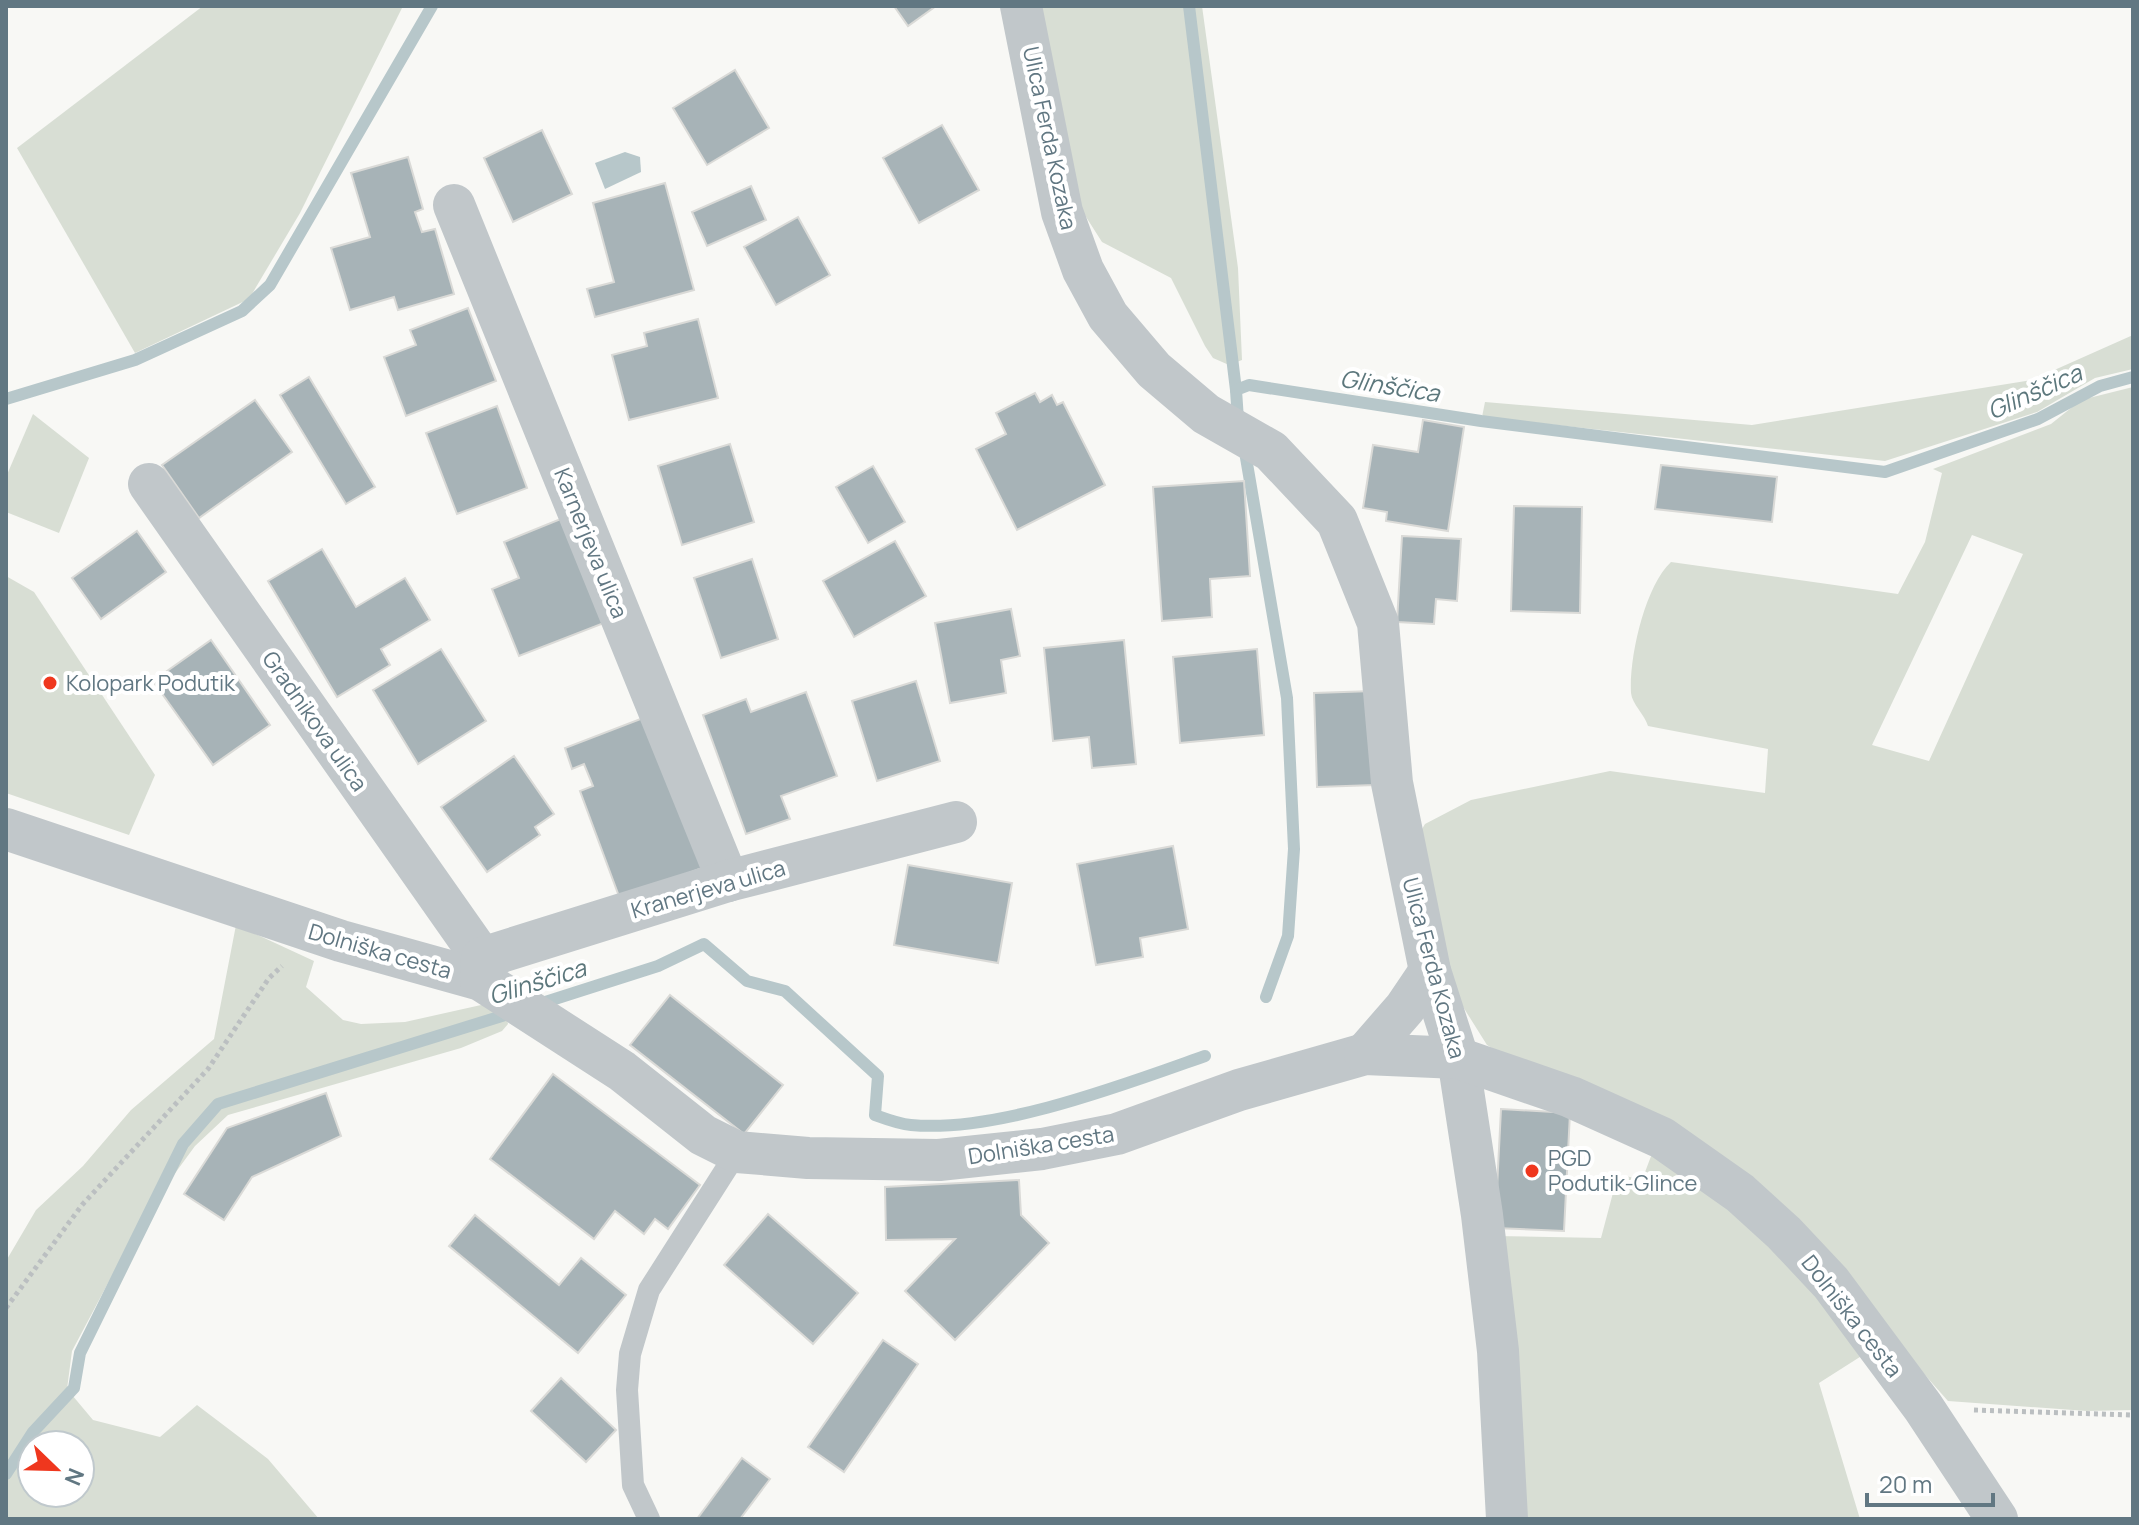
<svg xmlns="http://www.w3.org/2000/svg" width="2139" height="1525" font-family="Manrope,sans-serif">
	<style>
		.green { fill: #d8ded4; fill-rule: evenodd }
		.water { fill: #b7c7ca }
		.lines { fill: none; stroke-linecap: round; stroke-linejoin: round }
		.stream { stroke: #b7c7ca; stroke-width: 12 }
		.building { fill: #a7b3b7; stroke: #dadad7; stroke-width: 2 }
		.path { stroke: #bbbfc1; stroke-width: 5; stroke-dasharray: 4 4; stroke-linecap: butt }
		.lane { stroke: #c1c7ca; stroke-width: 22 }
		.street { stroke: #c1c7ca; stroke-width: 42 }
		.poi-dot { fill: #ef371e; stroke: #fff; stroke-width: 3 }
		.labels { text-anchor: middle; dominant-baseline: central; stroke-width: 8; stroke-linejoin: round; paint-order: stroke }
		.street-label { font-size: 22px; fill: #617782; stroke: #fff }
		.poi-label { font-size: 22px; fill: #617782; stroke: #fff; text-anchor: start }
		.water-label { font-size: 24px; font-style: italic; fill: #5c777c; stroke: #fff }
	</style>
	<rect width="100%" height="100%" fill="#f8f8f5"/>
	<!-- green -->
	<g class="green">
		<polygon points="203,6 403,6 300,213 249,299 135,353 17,148"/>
		<polygon points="1033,6 1202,6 1238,268 1242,360 1229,365 1213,358 1205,346 1171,278 1102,242 1074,198"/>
		<polygon points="2133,335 2133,369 2095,378 2037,412 1885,461 1482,417 1485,402 1752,425 2032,380"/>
		<path d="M 2133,387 L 2133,1410 L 2087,1411 L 1948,1401 L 1810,1245 L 1487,1045 L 1460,1002 L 1415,841 L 1425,824 L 1471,800 L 1610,771 L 1765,793 L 1768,749 L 1648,726 C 1645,715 1632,704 1631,693 C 1629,657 1645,586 1671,562 L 1898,594 L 1925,542 L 1942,473 L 1933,469 L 2051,424 L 2081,400 ZM 1972,535 L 2023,554 L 1929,761 L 1872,745 Z"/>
		<polygon points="33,414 89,458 59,533 6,512 6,477"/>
		<polygon points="6,576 34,592 155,775 129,835 6,793"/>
		<path d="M 236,925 L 314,961 L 306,987 L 343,1020 L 361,1024 L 405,1022 L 490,1003 L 505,1007 L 508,1024 L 502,1031 L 461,1048 L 228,1115 L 195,1146 L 143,1217 L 72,1351 L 67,1389 L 93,1420 L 160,1437 L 197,1405 L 268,1459 L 319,1519 L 6,1519 L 6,1261 L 36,1210 L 83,1166 L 131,1110 L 214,1039 ZM 32,1445 L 80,1445 L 80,1493 L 32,1493 Z"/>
		<polygon points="1653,1151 1782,1249 1863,1355 1819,1383 1860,1519 1521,1519 1494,1236 1601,1238 1618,1174 1642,1180"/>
	</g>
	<!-- water -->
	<polygon class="water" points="625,152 640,157 641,172 605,189 595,163"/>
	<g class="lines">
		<!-- stream -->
		<g class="stream">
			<polyline points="1189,6 1236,390"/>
			<polyline points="6,399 135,360 242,311 270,285 432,6"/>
			<polyline points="1238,420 1236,390 1249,385 1481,421 1885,472 2038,419 2100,386 2133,377"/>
			<polyline points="1244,446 1287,698 1294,849 1288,936 1266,997"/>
			<path d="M 536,1005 L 658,966 L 704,944 L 747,981 L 785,991 L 878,1076 L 875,1115 C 886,1119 899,1124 911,1125 C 997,1133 1123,1085 1205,1056"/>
			<polyline points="6,1474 33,1432 74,1388 80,1353 183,1144 218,1104 515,1012"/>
		</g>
	</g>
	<!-- building -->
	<g class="building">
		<polygon points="894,6 936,6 908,26"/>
		<polygon points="735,70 769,128 707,165 673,108"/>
		<polygon points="942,125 979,190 919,223 883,158"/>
		<polygon points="542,130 572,194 513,222 484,158"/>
		<polygon points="408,157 423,209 415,212 422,232 435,229 454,294 398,310 394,297 350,310 331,248 370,237 351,173"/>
		<polygon points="665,183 694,290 595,317 587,289 614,282 593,203"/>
		<polygon points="751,186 766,220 707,246 692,212"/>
		<polygon points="798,217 830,275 776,305 744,247"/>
		<polygon points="468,308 496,381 406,416 384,357 416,345 410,330"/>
		<polygon points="698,319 718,398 629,420 612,355 647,346 644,333"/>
		<polygon points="309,377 375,487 346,504 280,395"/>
		<polygon points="1035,393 1040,402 1052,395 1057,405 1063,402 1105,485 1017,530 976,449 1006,434 996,413"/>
		<polygon points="255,400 292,452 199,518 162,465"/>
		<polygon points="497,406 527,488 457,514 426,433"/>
		<polygon points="1423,420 1464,427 1448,531 1386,521 1387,512 1363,508 1373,445 1418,452"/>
		<polygon points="730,444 754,522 682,545 658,466"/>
		<polygon points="1661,465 1777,477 1772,522 1655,509"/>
		<polygon points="873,466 905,522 868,543 836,487"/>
		<polygon points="1244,481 1250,576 1210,579 1212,617 1162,621 1153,487"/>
		<polygon points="1514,506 1582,507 1580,613 1511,611"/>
		<polygon points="563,518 604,623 519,656 492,589 519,578 504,542"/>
		<polygon points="137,531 166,572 101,619 72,578"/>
		<polygon points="1402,536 1461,539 1457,601 1436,599 1434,624 1397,622"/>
		<polygon points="895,541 926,596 854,637 823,581"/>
		<polygon points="322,549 356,607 405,578 430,620 381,649 390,665 337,697 268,581"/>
		<polygon points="752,559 778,639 721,658 694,578"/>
		<polygon points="1011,609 1020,656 1001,660 1006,693 950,703 935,623"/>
		<polygon points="211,640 270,725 213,765 153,681"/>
		<polygon points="1124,640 1136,764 1092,768 1089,737 1053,741 1044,648"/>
		<polygon points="441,649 486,721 418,764 373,690"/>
		<polygon points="1257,649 1264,735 1180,743 1173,657"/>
		<polygon points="916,681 940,761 877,781 852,701"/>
		<polygon points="1373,691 1375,785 1317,787 1314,693"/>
		<polygon points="806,692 837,776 781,796 790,819 746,834 703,715 746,699 751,712"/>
		<polygon points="643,718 705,867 620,899 580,791 593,786 584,764 572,769 565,748"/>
		<polygon points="514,756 554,814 535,827 540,835 487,872 441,807"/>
		<polygon points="1173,846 1188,929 1140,938 1143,957 1096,965 1077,864"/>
		<polygon points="908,865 1012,883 998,963 894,945"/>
		<polygon points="670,995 783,1085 744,1134 630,1045"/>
		<polygon points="553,1074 700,1185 668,1229 655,1219 644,1234 615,1211 594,1239 490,1159"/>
		<polygon points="326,1093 341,1136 252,1177 224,1220 184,1194 227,1128"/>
		<polygon points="1501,1109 1570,1113 1564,1231 1495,1228"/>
		<polygon points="1019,1180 1021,1215 1049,1243 955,1340 905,1291 955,1239 886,1240 885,1187"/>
		<polygon points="768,1214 858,1293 813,1344 724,1265"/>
		<polygon points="475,1215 559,1285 581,1258 626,1295 578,1353 449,1246"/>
		<polygon points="883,1340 918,1364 844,1472 808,1447"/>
		<polygon points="561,1378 616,1430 586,1462 531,1411"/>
		<polygon points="742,1458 770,1479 740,1519 697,1519"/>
	</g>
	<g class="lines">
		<!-- path -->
		<g class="path">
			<polyline points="6,1308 82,1205 208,1069 269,978 282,966"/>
			<polyline points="1974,1410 2133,1415"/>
		</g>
		<!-- lane -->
		<polyline class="lane" points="649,1519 633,1485 627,1390 630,1354 649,1290 737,1152"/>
		<!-- street -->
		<g class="street">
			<polyline points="1021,6 1062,212 1083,270 1108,316 1154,370 1206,414 1271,451 1337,521 1378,623 1392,783 1430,971 1458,1058 1482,1215 1498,1351 1507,1519"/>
			<polyline points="454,205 728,881"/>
			<polyline points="149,484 482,958"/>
			<polyline points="6,829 341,941 481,980 622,1071 703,1135 737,1152 808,1158 939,1160 1042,1149 1117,1134 1239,1090 1365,1054 1458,1058 1571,1097 1662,1138 1740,1193 1784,1233 1831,1283 1923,1407 1997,1519"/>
			<polyline points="481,980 482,958 728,881 956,822"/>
			<polyline points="1365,1054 1405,1008 1430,971"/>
		</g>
	</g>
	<!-- markers -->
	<g class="poi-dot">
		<circle cx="50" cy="683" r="8"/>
		<circle cx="1532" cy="1171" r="8"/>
	</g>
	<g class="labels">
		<!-- street labels -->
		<g class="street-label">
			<text transform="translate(1050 138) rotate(78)">Ulica Ferda Kozaka</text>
			<text transform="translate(591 543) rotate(68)">Karnerjeva ulica</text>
			<text transform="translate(315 721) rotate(55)">Gradnikova ulica</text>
			<text transform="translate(708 889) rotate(-16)">Kranerjeva ulica</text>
			<text transform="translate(380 951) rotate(16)">Dolniška cesta</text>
			<text transform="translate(1434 968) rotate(75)">Ulica Ferda Kozaka</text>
			<text transform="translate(1041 1145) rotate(-9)">Dolniška cesta</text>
			<text transform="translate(1852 1316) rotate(52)">Dolniška cesta</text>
		</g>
		<!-- poi labels -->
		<g class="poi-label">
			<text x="66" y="683">Kolopark Podutik</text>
			<text x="1548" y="1158">PGD<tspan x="1548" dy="25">Podutik-Glince</tspan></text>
		</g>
		<!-- water labels -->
		<g class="water-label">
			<text transform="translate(1390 385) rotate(9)">Glinščica</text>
			<text transform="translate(2034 391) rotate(-24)">Glinščica</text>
			<text transform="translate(537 981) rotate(-17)">Glinščica</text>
		</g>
	</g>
	<!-- border -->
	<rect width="2139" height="1525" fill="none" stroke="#617782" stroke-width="16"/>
	<!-- north arrow -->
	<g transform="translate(56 1469) rotate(113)"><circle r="38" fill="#ffffff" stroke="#c0c9cd" stroke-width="2"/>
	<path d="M0-6L14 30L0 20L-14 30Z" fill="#ef371e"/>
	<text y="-12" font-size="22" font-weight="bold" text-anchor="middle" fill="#617782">N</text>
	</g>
	<!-- scale -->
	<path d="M1867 1493v12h126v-12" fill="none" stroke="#617782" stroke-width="4"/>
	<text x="1879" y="1493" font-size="24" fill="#617782" stroke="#ffffff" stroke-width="6" paint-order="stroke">20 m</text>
</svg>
